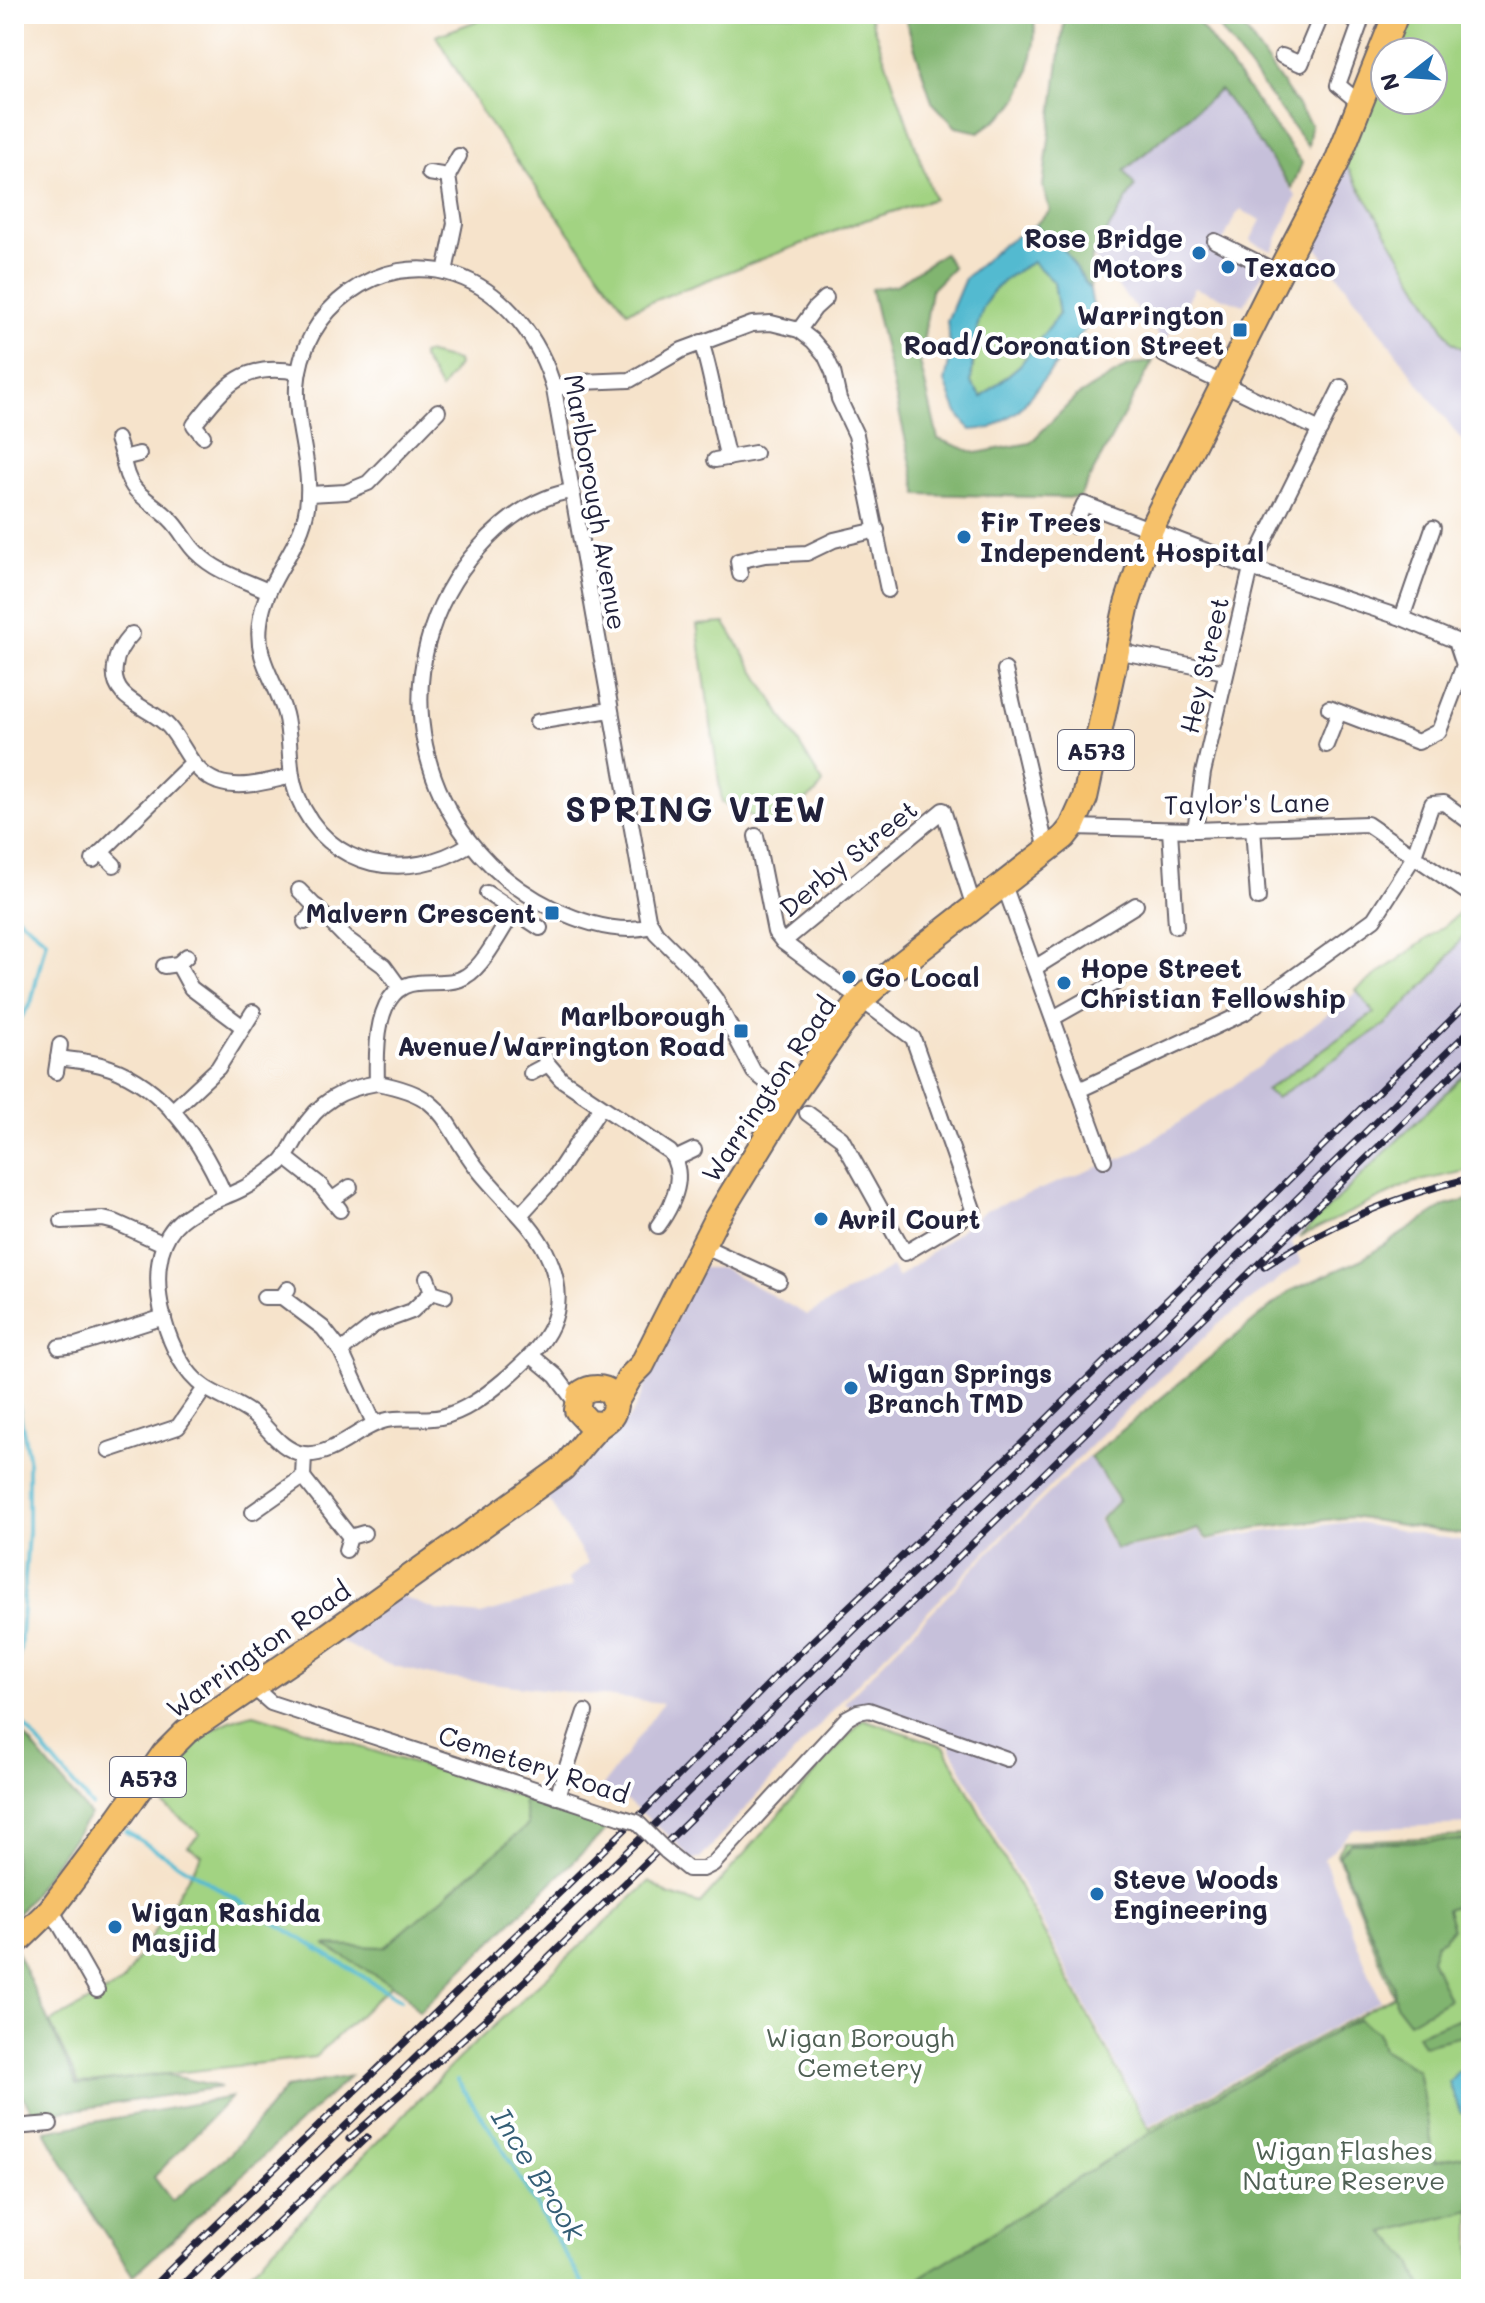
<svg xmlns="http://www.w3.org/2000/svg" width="1485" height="2303" font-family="Mali,sans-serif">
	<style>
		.industrial { fill: #c6c0da }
		.green { fill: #a2d382; stroke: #627a5e; stroke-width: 2 }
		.forest { fill: #81b570; stroke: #526c56; stroke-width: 2 }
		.water { fill: #52bad0; stroke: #3a6e86; stroke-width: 2; fill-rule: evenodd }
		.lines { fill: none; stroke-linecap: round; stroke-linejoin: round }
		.stream { stroke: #52bad0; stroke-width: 4 }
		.minor-casing { stroke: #6c666d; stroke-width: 18 }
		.primary-casing { stroke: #6c666d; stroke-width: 28 }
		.minor { stroke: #fff; stroke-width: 14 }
		.primary { stroke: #f6c16b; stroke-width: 24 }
		.rail-casing { stroke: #22223b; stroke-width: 7 }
		.rail { stroke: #fff; stroke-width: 4; stroke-dasharray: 12; stroke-linecap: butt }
		.minor-bridge-casing { stroke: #6c666d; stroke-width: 18; stroke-linecap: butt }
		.minor-bridge { stroke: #fff; stroke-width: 14 }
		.poi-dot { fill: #1f6fb2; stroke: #fff; stroke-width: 3 }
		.labels { text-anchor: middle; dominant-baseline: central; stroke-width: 8; stroke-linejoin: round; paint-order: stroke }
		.shield { fill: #fff; stroke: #646476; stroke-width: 2 }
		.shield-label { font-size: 24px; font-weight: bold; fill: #22223b }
		.poi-label { font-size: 26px; font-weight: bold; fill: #22223b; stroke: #fff; text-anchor: start }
		.street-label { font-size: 26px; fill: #22223b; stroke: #fff }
		.park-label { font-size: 26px; fill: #4f6054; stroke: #fff }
		.water-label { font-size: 28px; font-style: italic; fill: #355f77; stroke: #fff }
		.district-label { font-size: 34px; font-weight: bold; letter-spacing: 2px; fill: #22223b; stroke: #fff }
	</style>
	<rect width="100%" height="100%" fill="#fff"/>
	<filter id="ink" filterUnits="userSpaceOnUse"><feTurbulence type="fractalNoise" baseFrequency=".0125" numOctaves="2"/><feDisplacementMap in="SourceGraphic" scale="16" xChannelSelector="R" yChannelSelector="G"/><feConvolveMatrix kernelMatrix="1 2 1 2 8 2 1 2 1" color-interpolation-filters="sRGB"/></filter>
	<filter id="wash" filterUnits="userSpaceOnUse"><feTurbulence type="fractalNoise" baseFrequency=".006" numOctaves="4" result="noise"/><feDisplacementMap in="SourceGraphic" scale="32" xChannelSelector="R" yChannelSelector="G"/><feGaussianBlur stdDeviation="1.8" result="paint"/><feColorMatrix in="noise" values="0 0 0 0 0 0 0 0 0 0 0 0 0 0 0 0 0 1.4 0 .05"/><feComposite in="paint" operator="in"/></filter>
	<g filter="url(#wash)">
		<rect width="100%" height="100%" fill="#f6e3cb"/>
		<!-- industrial -->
		<g class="industrial">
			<polygon points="1220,90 1296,196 1272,251 1250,241 1261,220 1241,210 1235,216 1221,245 1265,270 1244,305 1195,288 1164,342 1092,256 1135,186 1124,172"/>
			<polygon points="1346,165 1452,342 1471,354 1469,450 1309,237"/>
			<polygon points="1471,902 1471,1069 1291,1242 1301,1263 1218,1324 1105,1431 849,1692 700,1859 690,1859 675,1841 621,1796 600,1790 663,1703 439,1677 387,1664 339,1641 399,1596 439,1611 481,1615 573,1587 568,1579 588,1563 546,1496 592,1458 632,1415 699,1268 723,1268 807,1315 892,1267 898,1278 986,1210 1132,1154 1230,1088 1439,930"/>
			<polygon points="1088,1456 1117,1500 1098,1520 1115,1550 1171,1542 1198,1531 1206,1541 1261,1532 1350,1522 1471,1542 1471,1824 1354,1829 1324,1859 1380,2001 1149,2126 948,1743 844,1703 1009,1532"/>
		</g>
		<!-- green -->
		<g class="green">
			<polygon points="495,14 869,14 934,199 856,223 627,311 486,119 436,36"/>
			<polygon points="1406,14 1471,14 1471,354 1452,342 1346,165 1385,68 1385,100 1433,100 1433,52 1391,52"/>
			<polygon points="1033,261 1054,282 1059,314 1020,365 982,397 971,383 980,308 1005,277"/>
			<polygon points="426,353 457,361 458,365 441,390 422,358 422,354"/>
			<polygon points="725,623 823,783 815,794 769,824 722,803 697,625"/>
			<polygon points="1471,903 1471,925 1439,970 1386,1024 1276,1098 1266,1090 1374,1013 1356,990 1439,930"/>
			<polygon points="1471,1068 1471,1170 1411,1183 1299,1237"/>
			<path d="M 254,1714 L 573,1813 L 315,2057 L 79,2084 L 50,2023 L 122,1983 L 202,1855 L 188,1846 L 200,1834 L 148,1792 C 176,1756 207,1723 254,1714 Z"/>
			<polygon points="863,1719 944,1746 1149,2129 1394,1996 1337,1854 1345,1841 1471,1836 1471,2289 234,2289 459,2058 650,1881 667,1894 700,1904"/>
		</g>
		<!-- forest -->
		<g class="forest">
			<path d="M 904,14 L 1033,14 C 1039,36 1028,86 1014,104 C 1005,115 991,123 979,132 L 956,127 L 932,102 Z"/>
			<polygon points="1065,14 1192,14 1302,163 1292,188 1220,90 1124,171 1135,186 1092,256 1090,290 1064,250 1035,225 1050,211 1043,186"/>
			<polygon points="1209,14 1234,14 1311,125 1308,147"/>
			<polygon points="944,253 953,268 931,290 920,362 938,439 976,453 1030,443 1076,397 1128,366 1153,361 1079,498 918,494 871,289 896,285"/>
			<polygon points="1471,1199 1471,1536 1352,1517 1256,1528 1207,1539 1198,1529 1171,1539 1116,1549 1100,1520 1119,1500 1090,1457 1290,1291 1362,1259 1445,1206"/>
			<polygon points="14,1723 90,1815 18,1914 14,1916"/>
			<polygon points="522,1797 611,1825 419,2012 403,1992 324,1945 385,1947 528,1825"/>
			<polygon points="1471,1840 1471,1915 1459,1905 1447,1909 1453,1929 1444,1939 1436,1943 1431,1959 1449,1999 1409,2022 1396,2005 1394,1987 1339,1855 1350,1843"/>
			<polygon points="17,1952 77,2085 164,2074 221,2087 35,2116 22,2095 14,2096 14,1953"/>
			<polygon points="1471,2014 1471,2034 1423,2045 1417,2034"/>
			<polygon points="1358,2019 1377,2032 1382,2049 1418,2070 1435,2162 1471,2154 1471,2210 1385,2232 1412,2263 1423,2289 902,2289 1155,2130"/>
			<polygon points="350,2076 133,2276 89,2209 45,2131 231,2097 154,2177 172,2201 231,2153 286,2088"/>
		</g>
		<!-- water -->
		<g class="water">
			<path d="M 1035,225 L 1064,250 L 1090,290 L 1095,317 L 1018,411 L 991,428 L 971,430 L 957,413 L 945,382 L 951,353 L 947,321 L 965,278 L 1001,246 ZM 1033,262 L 1054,282 L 1059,314 L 1020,365 L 982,397 L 971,383 C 976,324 975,290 1033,262 Z"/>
			<polygon points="1471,2067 1471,2116 1468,2116 1460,2112 1449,2082 1457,2072"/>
		</g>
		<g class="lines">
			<!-- stream -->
			<g class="stream">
				<polyline points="14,914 46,940 31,1003 14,1028"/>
				<polyline points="14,1382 28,1456 28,1532 20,1650 14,1677 21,1722 92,1806"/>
				<polyline points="125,1831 401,2000"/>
				<polyline points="457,2080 496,2138 586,2289"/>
			</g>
		</g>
	</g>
	<g filter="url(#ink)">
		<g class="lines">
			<!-- minor casing -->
			<g class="minor-casing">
				<g id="minor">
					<polyline points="1344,14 1360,24 1338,85 1362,105"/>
					<polyline points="1282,56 1301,64 1322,14"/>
					<polyline points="429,173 448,176 459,156"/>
					<polyline points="1215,241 1279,273"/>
					<polyline points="445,272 455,223 448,176"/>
					<polyline points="799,330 815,308 826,298"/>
					<path d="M 701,342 C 714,380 717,419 728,458"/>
					<polyline points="1164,355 1320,430"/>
					<polyline points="554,389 581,382 630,380 682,350 752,324 771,323 799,330 813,341 825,355 833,372 839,399 856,435 888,590"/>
					<path d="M 203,436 L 194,425 C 228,382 243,363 299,372"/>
					<polyline points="117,439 123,458 139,454"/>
					<path d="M 123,458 C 128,495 146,496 170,519 C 181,529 186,543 197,553 C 216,572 244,580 268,591"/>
					<polyline points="715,460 755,453"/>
					<path d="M 570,491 C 534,498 504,520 479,548 C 376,663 414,840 552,908 C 581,922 618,935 652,926"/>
					<polyline points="309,494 346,492 368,483 438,411"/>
					<polyline points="1074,526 1084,504 1251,568 1402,618 1456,641 1464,665 1439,731 1418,742 1329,708"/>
					<polyline points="740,574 738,561 765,555 807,553 834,540 877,530"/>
					<polyline points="1402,618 1433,528"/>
					<path d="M 132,634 C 123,643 116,655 115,667 C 110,702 151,706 169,727 C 186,747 191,772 218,782 C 242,790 269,781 292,776"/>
					<polyline points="1116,651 1226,672"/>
					<polyline points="1005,670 1047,851"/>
					<polyline points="537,722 610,710"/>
					<polyline points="1326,745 1339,712"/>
					<polyline points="1072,827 1195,830 1367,824 1471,895"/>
					<polyline points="1253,827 1258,898"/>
					<polyline points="1170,830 1176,926"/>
					<polyline points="1195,830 1203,773 1251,568 1341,387"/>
					<polyline points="756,836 775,932 783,942 913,1038 974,1212 905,1253 841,1138 807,1113"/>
					<path d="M 470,844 C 408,883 328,871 298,797 C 287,771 292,741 285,714 C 276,680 255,661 260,623 C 265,578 301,550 307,507 C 313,466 295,427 297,387 C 301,309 380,250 455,275 C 505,292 541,340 554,389 L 648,919 L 656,933 L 695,972 L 716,1000 L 754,1072 L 789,1100"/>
					<polyline points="101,852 114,865"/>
					<polyline points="93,860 192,763"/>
					<polyline points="1004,885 1104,1160"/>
					<polyline points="299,890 347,939 384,966 400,988"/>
					<polyline points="487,893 540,928"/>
					<polyline points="305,922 317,907"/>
					<polyline points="783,942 943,810 971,898 976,907"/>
					<polyline points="178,964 191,988 243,1027"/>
					<polyline points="164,966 178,964 187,956"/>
					<polyline points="1036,967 1136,905"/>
					<polyline points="1053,1018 1117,982"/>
					<path d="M 540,1047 L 548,1064 L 561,1079 L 670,1152 C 687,1176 673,1205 658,1226"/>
					<path d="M 58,1058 C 72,1060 87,1061 101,1065 C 163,1082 201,1141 225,1196"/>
					<polyline points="56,1072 60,1045"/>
					<polyline points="531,1073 548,1064"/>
					<path d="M 377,1083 C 448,1096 440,1120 477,1168 C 499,1197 530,1220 546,1252 C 575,1311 547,1344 503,1381 C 485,1396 464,1412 441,1417 C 423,1421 404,1416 387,1420 C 358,1426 335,1457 304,1454 C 281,1451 268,1427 252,1414 C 244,1408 234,1403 226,1399 C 212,1392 201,1387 191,1375 C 161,1340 140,1254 181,1220 C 198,1206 221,1199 240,1190 C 255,1183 267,1173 280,1163 C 289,1155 293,1143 300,1133 C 319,1101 342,1089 377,1083 Z"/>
					<path d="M 377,1083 C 376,1052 374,986 417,983 C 432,981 453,985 466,976 C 484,966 502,929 514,911"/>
					<polyline points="1079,1090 1244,1013 1374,919 1413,858 1432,804 1444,803 1471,823"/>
					<polyline points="172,1111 218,1068 253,1012"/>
					<polyline points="286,1158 319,1184 340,1210"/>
					<polyline points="675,1159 694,1150"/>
					<polyline points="333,1199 350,1187"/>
					<polyline points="520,1215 554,1178 601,1107"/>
					<polyline points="62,1221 103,1219 115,1222 164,1244"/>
					<polyline points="701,1245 779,1281"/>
					<polyline points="427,1278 432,1292 445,1296"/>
					<polyline points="264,1297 282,1297 288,1289"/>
					<polyline points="282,1297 323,1328 341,1351 374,1423"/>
					<polyline points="59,1347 76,1345 164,1317"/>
					<polyline points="341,1351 374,1325 412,1311 432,1292"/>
					<polyline points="532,1356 556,1376 577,1404"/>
					<polyline points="109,1450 178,1427 205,1388"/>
					<polyline points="303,1477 350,1537"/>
					<polyline points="253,1512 303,1477 304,1454"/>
					<polyline points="346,1550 350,1537 364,1533"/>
					<polyline points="253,1687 271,1703 620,1817"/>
					<polyline points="557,1797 585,1712"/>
					<polyline points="666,1851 688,1869 703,1869 713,1864 847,1718 858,1712 869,1710 1007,1759"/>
					<polyline points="51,1909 97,1990"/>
					<polyline points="14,2127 50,2124"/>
				</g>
			</g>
			<!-- primary casing -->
			<g class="primary-casing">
				<g id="primary">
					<polyline points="615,1403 630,1377 642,1365 715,1221 789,1100 836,1032 861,1000 896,968 1064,837 1072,827 1085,798 1127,604 1151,529 1279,273 1336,164 1396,14"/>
					<path d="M 14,1945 L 51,1909 L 119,1818 L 164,1754 L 186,1732 L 316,1644 L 563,1468 C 575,1455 584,1441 597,1428 C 603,1422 612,1420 614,1410 C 620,1388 594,1382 580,1394 L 577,1410 L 589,1423 L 601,1424"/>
				</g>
			</g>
			<!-- minor -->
			<use href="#minor" class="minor"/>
			<!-- primary -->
			<use href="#primary" class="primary"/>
			<!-- rail casing -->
			<g class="rail-casing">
				<g id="rail">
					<path d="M 1264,1267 C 1327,1225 1398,1195 1471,1178"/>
					<polyline points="349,2139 490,2015 1471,1056"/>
					<polyline points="150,2289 643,1812 789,1663 1021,1444 1471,1000"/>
					<polyline points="178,2289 1471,1029"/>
					<polyline points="208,2289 367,2137"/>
				</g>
			</g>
			<!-- rail -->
			<use href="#rail" class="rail"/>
			<!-- minor-bridge casing -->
			<g class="minor-bridge-casing">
				<polyline id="minor-bridge" points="620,1817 637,1822 666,1851"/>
			</g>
			<!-- minor-bridge -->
			<use href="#minor-bridge" class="minor-bridge"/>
		</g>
	</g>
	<!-- markers -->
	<g class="poi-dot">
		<circle cx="1199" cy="253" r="8"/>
		<circle cx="1228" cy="267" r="8"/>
		<rect x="1232" y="322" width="16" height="16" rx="4"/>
		<circle cx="964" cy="537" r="8"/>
		<rect x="544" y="905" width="16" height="16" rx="4"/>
		<circle cx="849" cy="977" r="8"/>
		<circle cx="1064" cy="983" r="8"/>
		<rect x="733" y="1023" width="16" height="16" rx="4"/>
		<circle cx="821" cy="1219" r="8"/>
		<circle cx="851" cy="1388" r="8"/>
		<circle cx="1097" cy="1894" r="8"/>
		<circle cx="115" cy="1927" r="8"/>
	</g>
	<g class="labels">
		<!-- shield labels -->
		<g class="shield">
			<rect x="1058" y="730" width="76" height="40" rx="6"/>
			<rect x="110" y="1757" width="76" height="40" rx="6"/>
		</g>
		<g class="shield-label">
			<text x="1096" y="750">A573</text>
			<text x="148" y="1777">A573</text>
		</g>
		<!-- poi labels -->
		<g class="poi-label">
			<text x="1183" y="238" text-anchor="end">Rose Bridge<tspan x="1183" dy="30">Motors</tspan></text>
			<text x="1244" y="267">Texaco</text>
			<text x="1224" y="315" text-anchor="end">Warrington<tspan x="1224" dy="30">Road/Coronation Street</tspan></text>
			<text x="980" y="522">Fir Trees<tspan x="980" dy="30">Independent Hospital</tspan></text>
			<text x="536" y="913" text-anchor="end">Malvern Crescent</text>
			<text x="1080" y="968">Hope Street<tspan x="1080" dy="30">Christian Fellowship</tspan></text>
			<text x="865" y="977">Go Local</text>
			<text x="725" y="1016" text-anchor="end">Marlborough<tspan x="725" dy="30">Avenue/Warrington Road</tspan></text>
			<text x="837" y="1219">Avril Court</text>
			<text x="867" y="1373">Wigan Springs<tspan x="867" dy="30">Branch TMD</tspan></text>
			<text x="1113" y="1879">Steve Woods<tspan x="1113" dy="30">Engineering</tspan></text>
			<text x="131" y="1912">Wigan Rashida<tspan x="131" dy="30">Masjid</tspan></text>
		</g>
		<!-- street labels -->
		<g class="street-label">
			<text transform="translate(596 502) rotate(80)">Marlborough Avenue</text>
			<text transform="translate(1204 665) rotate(-77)">Hey Street</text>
			<text transform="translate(1247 803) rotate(-1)">Taylor's Lane</text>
			<text transform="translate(848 858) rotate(-39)">Derby Street</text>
			<text transform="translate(768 1089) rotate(-56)">Warrington Road</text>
			<text transform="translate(258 1649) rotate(-35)">Warrington Road</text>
			<text transform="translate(534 1764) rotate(18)">Cemetery Road</text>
		</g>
		<!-- park labels -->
		<g class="park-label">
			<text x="860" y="2037">Wigan Borough<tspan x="860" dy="30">Cemetery</tspan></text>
			<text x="1344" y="2150">Wigan Flashes<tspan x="1344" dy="30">Nature Reserve</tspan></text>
		</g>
		<!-- water labels -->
		<g class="water-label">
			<text transform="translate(539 2174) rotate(58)">Ince Brook</text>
		</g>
		<!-- district labels -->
		<g class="district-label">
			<text x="696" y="808">SPRING VIEW</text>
		</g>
	</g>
	<!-- margin -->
	<rect width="1485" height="2303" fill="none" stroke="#fff" stroke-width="48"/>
	<!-- north arrow -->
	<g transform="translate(1409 76) rotate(253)"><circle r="38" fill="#ffffff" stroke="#a7a7b1" stroke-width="2"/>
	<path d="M0-6L14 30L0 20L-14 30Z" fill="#1f6fb2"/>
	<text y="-12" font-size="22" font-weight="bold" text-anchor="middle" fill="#22223b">N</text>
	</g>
</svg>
